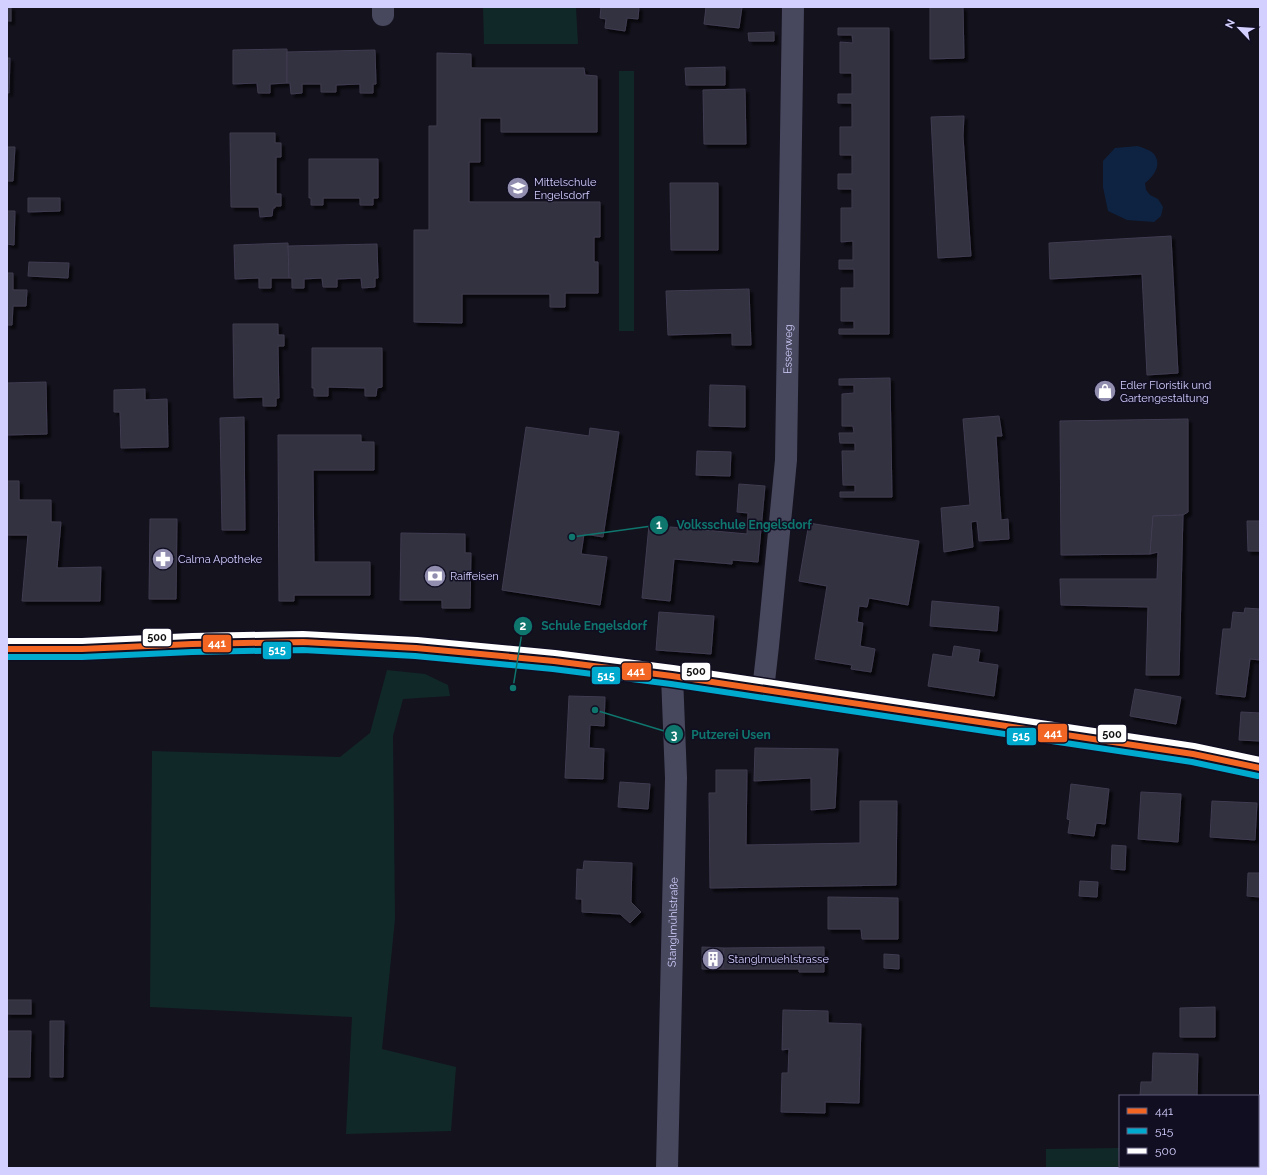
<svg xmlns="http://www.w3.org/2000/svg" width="1267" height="1175" font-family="Raleway,sans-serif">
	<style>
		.green { fill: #112828 }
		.water { fill: #0e2342 }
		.building { fill: #32303f; stroke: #403c51; filter: url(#shadow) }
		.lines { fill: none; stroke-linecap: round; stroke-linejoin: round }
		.minor { stroke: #47475e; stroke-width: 22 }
		.major { stroke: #5b506f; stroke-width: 22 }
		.bus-1-casing { stroke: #110e22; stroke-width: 9 }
		.bus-2-casing { stroke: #110e22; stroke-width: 9 }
		.bus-3-casing { stroke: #110e22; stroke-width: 9 }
		.bus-1 { stroke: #f26522; stroke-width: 6 }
		.bus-2 { stroke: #00a9ce; stroke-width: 6 }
		.bus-3 { stroke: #fff; stroke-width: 6 }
		.labels { text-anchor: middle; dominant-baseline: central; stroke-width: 3; stroke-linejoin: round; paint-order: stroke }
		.poi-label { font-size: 11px; fill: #d3cffe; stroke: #110e22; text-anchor: start }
		.street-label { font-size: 11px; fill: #d3cffe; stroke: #110e22 }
		.leader { fill: none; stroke: #0f766e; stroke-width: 1.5 }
		.callout-dot { fill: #0f766e; stroke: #110e22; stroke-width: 1.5 }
		.mark-label { font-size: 12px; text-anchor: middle; font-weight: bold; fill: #fff }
		.callout-label { font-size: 12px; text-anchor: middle; font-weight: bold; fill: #0f766e; stroke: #110e22; stroke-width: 3; stroke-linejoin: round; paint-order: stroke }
		.line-badge { stroke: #110e22; stroke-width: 1.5 }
		.badge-label { font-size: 11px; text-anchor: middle; font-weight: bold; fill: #fff }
		.pale-badge-label { font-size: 11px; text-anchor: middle; font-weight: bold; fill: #111 }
	</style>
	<defs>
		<filter id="shadow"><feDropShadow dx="3.5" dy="3.5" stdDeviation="1" flood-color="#0009"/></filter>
	</defs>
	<rect width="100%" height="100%" fill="#14121d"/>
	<!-- green -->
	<g class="green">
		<polygon points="483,7 576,7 578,44 484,44"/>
		<rect x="619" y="71" width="15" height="260"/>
		<polygon points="387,670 425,674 448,685 450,696 403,699 393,736 395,919 382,1049 456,1067 451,1131 346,1134 352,1017 150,1007 152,751 340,757 370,733"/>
		<polygon points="1119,1148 1118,1168 1046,1168 1046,1149"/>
	</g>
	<!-- water -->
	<path class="water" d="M 1138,146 C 1143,148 1150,150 1153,153 C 1163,164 1154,176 1145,183 L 1146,190 L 1150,195 L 1158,199 L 1163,207 L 1161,216 L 1154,222 L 1127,220 L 1108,211 L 1103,187 L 1103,161 L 1115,148 Z"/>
	<!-- building -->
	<g class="building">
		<rect x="7" y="7" width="4" height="14"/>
		<polygon points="601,7 639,7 638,19 627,18 625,31 605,28 606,19 600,18"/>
		<polygon points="706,7 742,7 739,28 704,24"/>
		<polygon points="930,7 963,7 964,58 930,59"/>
		<polygon points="838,28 889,28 889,334 839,334 839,329 854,329 854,321 841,321 841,288 854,288 854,269 839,269 839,260 853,260 853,241 841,242 841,208 852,208 852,189 838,189 838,174 852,174 852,155 840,155 840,127 852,127 852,103 838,103 838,94 852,94 852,73 840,73 840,42 853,43 852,35 838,35"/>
		<polygon points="774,32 774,41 749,41 748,33"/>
		<polygon points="287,49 287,83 270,84 270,93 258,93 257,83 233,84 233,50"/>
		<polygon points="375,50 376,84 373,84 373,93 360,93 360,84 336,85 336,92 321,92 321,84 302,84 302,93 291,94 290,83 287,83 287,52"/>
		<polygon points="437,53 471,54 471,68 584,68 585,75 597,76 597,132 501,132 501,118 480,118 480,162 469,162 469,202 600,202 600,237 594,237 594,262 598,262 598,293 565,293 565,307 550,307 550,294 462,294 462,323 414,322 414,230 429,230 429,126 437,126"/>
		<polygon points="7,58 10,58 9,93 7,93"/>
		<polygon points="725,67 725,85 686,85 685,68"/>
		<polygon points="745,89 746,144 704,144 703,90"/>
		<polygon points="964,116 963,136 971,256 938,258 931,117"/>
		<polygon points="230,133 275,133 275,143 281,143 281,157 276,157 276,194 281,194 281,206 275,206 275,208 273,208 272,216 260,217 259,207 231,207"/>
		<polygon points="7,147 15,147 13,181 7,181"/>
		<polygon points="309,159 378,159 378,198 373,198 373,205 360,205 360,198 323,198 323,205 311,205 311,198 309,198"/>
		<polygon points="670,183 718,183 718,250 671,250"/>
		<polygon points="28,198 60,198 60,211 28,212"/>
		<polygon points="7,211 15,211 14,245 7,244"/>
		<polygon points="1171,236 1178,373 1147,375 1142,274 1050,279 1049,243"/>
		<polygon points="288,243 289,278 271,278 271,288 259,288 259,278 235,279 234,245"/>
		<polygon points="377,244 378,278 375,278 375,287 362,288 361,278 337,279 337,287 323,287 322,278 304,279 304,288 292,288 292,278 289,278 288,246"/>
		<polygon points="29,262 69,263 68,278 28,276"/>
		<polygon points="7,273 13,273 13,290 27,290 26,306 13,306 12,325 7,325"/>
		<polygon points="749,289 751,345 732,345 732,333 668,335 666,291"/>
		<polygon points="233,324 278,324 278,335 284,335 284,346 278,346 279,398 276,398 276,406 263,406 263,397 234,398"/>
		<polygon points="312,348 382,348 382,387 377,388 376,396 365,396 365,388 328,387 328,396 314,396 314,388 312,388"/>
		<polygon points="890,378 892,497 840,497 840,492 855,492 855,485 843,485 842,451 855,451 855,443 840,443 839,433 854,433 853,426 842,426 842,394 854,393 854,385 839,385 839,379"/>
		<polygon points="46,382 47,434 7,435 7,383"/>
		<polygon points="710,385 745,386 745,427 709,426"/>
		<polygon points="145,389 145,400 167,399 168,447 121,448 120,412 114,412 114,390"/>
		<polygon points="999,416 1002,436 996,436 1001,520 1008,519 1009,539 979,541 977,521 971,522 973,547 944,552 941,508 970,505 963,419"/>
		<polygon points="244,417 245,530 222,530 220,418"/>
		<polygon points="1188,419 1188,512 1183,515 1153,516 1150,554 1061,555 1060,421"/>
		<polygon points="526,427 589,436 590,428 619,432 603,537 584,534 581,554 607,557 600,605 502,590"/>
		<polygon points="278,435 361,435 361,442 374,442 374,470 313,470 314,562 370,562 370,595 294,595 294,601 279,601"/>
		<polygon points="697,451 731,452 730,476 696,475"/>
		<polygon points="7,481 19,481 19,500 51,500 51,522 61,522 57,568 101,567 100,601 22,601 28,535 7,535"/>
		<polygon points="739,484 765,486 758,562 732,560 732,564 674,559 670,601 642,598 649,525 747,534 748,513 737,512"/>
		<polygon points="1183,515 1179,675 1146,675 1148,607 1061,605 1060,579 1157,579 1158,552 1150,554 1153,516"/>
		<polygon points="150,519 177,519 176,599 149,599"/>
		<polygon points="1247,521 1260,521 1260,551 1248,551"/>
		<polygon points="809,523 919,541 908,605 869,598 867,607 859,606 857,622 863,623 860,646 875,649 871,672 851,669 852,665 815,659 827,586 799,581"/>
		<polygon points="401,533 465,534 465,553 471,553 470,608 442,608 442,600 400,600"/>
		<polygon points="932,601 999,607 997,631 930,626"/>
		<polygon points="1245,608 1260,609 1260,660 1250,659 1245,697 1216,694 1223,629 1231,629 1233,612 1244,613"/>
		<polygon points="659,612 714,616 711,654 656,650"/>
		<polygon points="954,646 980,650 978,662 998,665 994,696 928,686 933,654 952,657"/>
		<polygon points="1135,689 1181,697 1176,724 1130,716"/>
		<polygon points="569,696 605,697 604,726 590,725 589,748 604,749 603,779 565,778"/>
		<polygon points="1241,712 1260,713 1260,741 1239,740"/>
		<polygon points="755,748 838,749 835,808 811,810 811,778 754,781"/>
		<polygon points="716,770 747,770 746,845 860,843 860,801 897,801 896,885 710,888 709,793 716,793"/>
		<polygon points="620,782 650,784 648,809 618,807"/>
		<polygon points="1071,784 1109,789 1105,824 1096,823 1094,836 1068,833 1070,820 1067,819"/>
		<polygon points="1141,792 1181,794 1178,842 1138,839"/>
		<polygon points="1212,801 1257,803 1255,840 1210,837"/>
		<polygon points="1112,845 1126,846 1125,870 1111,869"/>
		<polygon points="584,861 632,863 631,902 641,912 630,923 620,914 582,912 582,899 576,899 577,869 583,870"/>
		<polygon points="1248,873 1260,873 1260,897 1247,896"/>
		<polygon points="1080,881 1098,882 1097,897 1079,896"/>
		<polygon points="828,897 898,898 898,939 862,939 861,929 828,929"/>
		<polygon points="702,947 724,948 723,969 702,969"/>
		<polygon points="824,947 824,972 799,972 799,969 723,969 724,948"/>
		<polygon points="884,954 899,955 899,969 884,968"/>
		<rect x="7" y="1000" width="24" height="14"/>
		<polygon points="1215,1007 1215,1037 1180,1037 1180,1008"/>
		<polygon points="783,1010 828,1011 828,1023 861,1024 859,1103 825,1102 825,1113 781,1112 782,1073 788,1073 789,1049 782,1050"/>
		<polygon points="50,1021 64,1021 63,1077 50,1077"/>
		<polygon points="7,1031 31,1031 30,1077 7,1077"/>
		<polygon points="1153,1053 1198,1054 1197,1096 1140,1096 1141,1082 1152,1082"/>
	</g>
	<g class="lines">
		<!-- minor -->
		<g class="minor">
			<polyline points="383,7 383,15"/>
			<path id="s1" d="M 763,690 L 768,646 L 786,460 L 793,7"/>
			<path id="s2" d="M 667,1168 L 676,778 L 672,676"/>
		</g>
		<!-- major -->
		<polyline class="major" points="7,649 82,649 192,644 303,642 416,648 554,661 672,676 1193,754 1260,768"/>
		<!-- bus-1 casing -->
		<g class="bus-1-casing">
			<polyline id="bus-1" points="7,649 82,649 192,644 303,642 416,648 554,661 672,676 1193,754 1260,768"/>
		</g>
		<!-- bus-2 casing -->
		<g class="bus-2-casing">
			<polyline id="bus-2" points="7,657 82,657 192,652 303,650 415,656 553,669 671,684 1192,762 1258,776"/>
		</g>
		<!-- bus-3 casing -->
		<g class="bus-3-casing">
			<polyline id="bus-3" points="7,641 82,641 192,636 303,634 417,640 555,653 673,668 1194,746 1260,760"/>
		</g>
		<!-- bus-1 -->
		<use href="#bus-1" class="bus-1"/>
		<!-- bus-2 -->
		<use href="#bus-2" class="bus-2"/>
		<!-- bus-3 -->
		<use href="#bus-3" class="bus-3"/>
	</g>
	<!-- icons -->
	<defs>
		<g id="school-disc" transform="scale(1.15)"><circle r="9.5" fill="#908daf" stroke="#110e22"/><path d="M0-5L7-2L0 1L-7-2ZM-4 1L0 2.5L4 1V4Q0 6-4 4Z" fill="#fff"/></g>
		<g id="shop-disc" transform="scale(1.15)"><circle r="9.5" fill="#908daf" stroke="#110e22"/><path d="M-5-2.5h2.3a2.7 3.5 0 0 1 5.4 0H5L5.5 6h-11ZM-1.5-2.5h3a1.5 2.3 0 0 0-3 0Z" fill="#fff"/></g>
		<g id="pharmacy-disc" transform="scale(1.15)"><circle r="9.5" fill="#908daf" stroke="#110e22"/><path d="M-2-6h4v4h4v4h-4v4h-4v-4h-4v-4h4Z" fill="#fff"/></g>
		<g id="bank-disc" transform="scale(1.15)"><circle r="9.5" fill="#908daf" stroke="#110e22"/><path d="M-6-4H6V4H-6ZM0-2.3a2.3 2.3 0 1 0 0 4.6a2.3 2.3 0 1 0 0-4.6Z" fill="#fff"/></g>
		<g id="building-disc" transform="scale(1.15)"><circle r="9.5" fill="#908daf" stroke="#110e22"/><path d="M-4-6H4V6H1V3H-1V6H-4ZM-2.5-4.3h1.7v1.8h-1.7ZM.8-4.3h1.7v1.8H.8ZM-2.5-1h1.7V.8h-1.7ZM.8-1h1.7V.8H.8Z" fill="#fff"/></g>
	</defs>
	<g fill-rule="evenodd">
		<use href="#school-disc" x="518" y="188"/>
		<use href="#shop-disc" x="1105" y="391"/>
		<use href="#pharmacy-disc" x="163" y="559"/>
		<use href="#bank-disc" x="435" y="576"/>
		<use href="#building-disc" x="713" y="959"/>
	</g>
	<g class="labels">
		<!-- poi labels -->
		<g class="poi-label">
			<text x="534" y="182">Mittelschule<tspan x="534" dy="13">Engelsdorf</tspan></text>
			<text x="1120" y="385">Edler Floristik und<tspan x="1120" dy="13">Gartengestaltung</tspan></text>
			<text x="178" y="559">Calma Apotheke</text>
			<text x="450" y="576">Raiffeisen</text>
			<text x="728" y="959">Stanglmuehlstrasse</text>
		</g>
		<!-- street labels -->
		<g class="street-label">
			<text stroke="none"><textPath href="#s1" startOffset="342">Esserweg</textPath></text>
			<text stroke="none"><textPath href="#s2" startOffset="246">Stanglmühlstraße</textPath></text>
		</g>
	</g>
	<!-- callouts -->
	<path class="leader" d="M572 537L659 525M513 688L523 626M595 710L674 734"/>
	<g class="callout-dot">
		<circle cx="572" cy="537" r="4"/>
		<circle cx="513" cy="688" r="4"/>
		<circle cx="595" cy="710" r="4"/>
		<circle cx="659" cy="525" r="10"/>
		<circle cx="523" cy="626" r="10"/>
		<circle cx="674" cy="734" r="10"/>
	</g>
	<g class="mark-label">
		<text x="659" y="529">1</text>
		<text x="523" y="630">2</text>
		<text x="674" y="739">3</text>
	</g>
	<g class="callout-label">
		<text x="744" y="529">Volksschule Engelsdorf</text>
		<text x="594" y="630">Schule Engelsdorf</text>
		<text x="731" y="739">Putzerei Usen</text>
	</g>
	<g class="line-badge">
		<rect x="142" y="628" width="30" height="19" rx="4" fill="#fff"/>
		<rect x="202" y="634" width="30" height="19" rx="4" fill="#f26522"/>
		<rect x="262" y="641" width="30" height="19" rx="4" fill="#00a9ce"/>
		<rect x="681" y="662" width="30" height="19" rx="4" fill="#fff"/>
		<rect x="621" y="662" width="31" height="19" rx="4" fill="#f26522"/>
		<rect x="591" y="666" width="30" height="19" rx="4" fill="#00a9ce"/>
		<rect x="1037" y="723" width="31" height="20" rx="4" fill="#f26522"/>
		<rect x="1097" y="724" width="30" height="19" rx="4" fill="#fff"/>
		<rect x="1006" y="727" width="31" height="19" rx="4" fill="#00a9ce"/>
	</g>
	<g class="badge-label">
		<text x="217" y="647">441</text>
		<text x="277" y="654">515</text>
		<text x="636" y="675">441</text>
		<text x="606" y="680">515</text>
		<text x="1053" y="737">441</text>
		<text x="1021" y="740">515</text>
	</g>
	<g class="pale-badge-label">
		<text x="157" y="641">500</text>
		<text x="696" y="675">500</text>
		<text x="1112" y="738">500</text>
	</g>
	<!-- border -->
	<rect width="1267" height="1175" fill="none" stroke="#d3cffe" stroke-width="16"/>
	<!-- legend -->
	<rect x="1119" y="1095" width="140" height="72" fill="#110e22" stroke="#5f5b7a"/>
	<rect x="1127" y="1108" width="20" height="6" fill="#f26522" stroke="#5f5b7a"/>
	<text x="1155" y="1115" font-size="12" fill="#d3cffe">441</text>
	<rect x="1127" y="1128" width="20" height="6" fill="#00a9ce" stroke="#5f5b7a"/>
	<text x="1155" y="1135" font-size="12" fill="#d3cffe">515</text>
	<rect x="1127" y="1148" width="20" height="6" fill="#ffffff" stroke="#5f5b7a"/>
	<text x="1155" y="1155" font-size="12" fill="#d3cffe">500</text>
	<!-- north arrow -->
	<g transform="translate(1239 28) rotate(295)" stroke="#110e22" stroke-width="3" paint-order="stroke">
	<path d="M0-3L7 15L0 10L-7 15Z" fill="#d3cffe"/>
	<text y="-6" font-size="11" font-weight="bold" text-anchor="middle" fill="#d3cffe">N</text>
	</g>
</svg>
